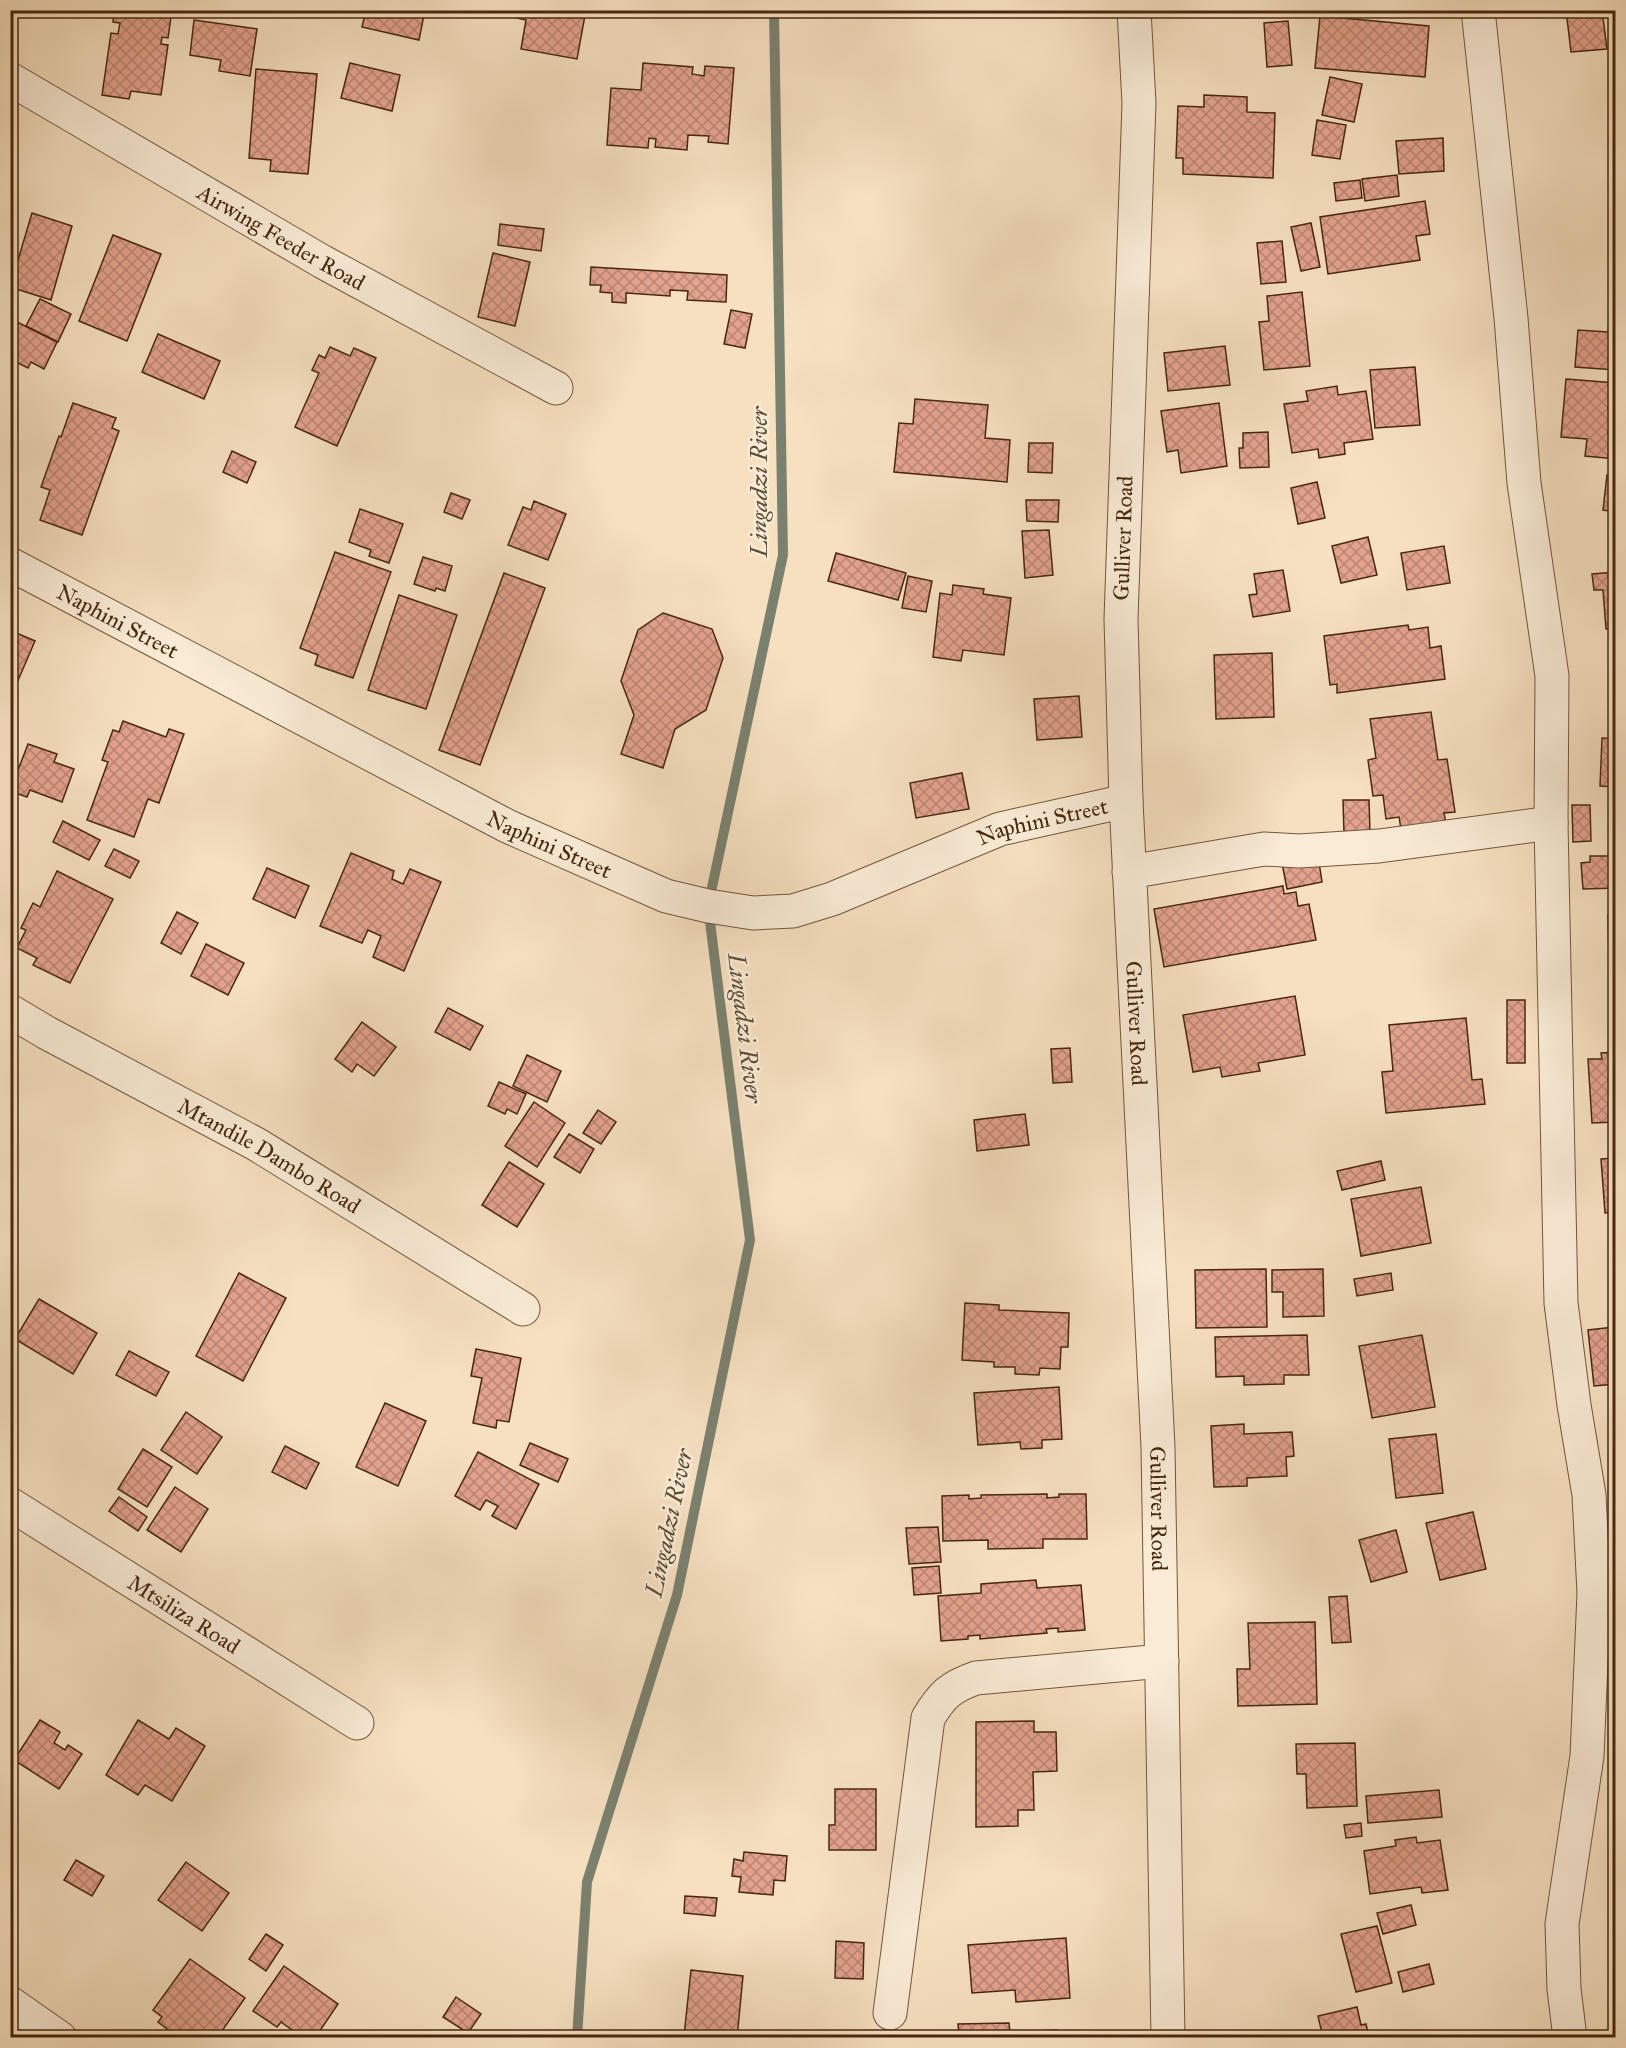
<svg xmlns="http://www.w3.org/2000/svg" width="1626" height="2048" font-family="'IM FELL Great Primer',serif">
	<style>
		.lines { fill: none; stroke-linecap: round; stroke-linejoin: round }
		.stream { stroke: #7b816f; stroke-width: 10 }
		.building { fill: url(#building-cross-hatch); stroke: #47280e; stroke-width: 1.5 }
		.minor-casing { stroke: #73563a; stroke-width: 35 }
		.minor { stroke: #f9ebd6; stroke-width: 33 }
		.labels { text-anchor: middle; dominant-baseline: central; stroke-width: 5; stroke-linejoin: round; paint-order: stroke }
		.street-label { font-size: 22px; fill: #47280e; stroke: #f9ebd6 }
		.water-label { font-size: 24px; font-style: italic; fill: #5c4d36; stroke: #f9ebd6 }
	</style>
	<defs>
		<pattern id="building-cross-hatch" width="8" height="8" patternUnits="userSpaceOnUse" patternTransform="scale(1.5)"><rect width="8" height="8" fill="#e3a28e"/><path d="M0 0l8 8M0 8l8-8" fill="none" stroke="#ba8472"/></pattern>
	</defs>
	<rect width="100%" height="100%" fill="#f6e0c0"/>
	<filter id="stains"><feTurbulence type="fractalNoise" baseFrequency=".00333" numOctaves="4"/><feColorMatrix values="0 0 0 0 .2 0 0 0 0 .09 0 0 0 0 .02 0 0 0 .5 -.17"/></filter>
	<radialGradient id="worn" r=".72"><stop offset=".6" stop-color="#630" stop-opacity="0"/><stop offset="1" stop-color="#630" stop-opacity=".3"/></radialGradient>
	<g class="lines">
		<!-- stream -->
		<polyline class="stream" points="577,2038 587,1882 677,1595 750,1240 708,906 783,555 774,10"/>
	</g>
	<!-- building -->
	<g class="building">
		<polygon points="114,10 172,10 168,38 162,37 161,44 168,45 161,95 131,91 129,99 102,95 111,33 118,34 120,23 113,22"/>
		<polygon points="366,10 425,10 419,40 362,27"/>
		<polygon points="513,10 586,10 577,59 521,49 526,20 512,17"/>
		<polygon points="1566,10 1602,10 1607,49 1571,52"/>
		<polygon points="1320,16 1429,26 1425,77 1315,68"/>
		<polygon points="194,20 257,29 250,76 219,71 221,60 190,55"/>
		<polygon points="1288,21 1292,65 1267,67 1264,23"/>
		<polygon points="350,63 400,75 392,111 341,98"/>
		<polygon points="643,63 693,67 692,74 704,76 705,66 734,68 728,144 708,142 709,136 688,135 687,150 655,147 656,139 649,138 648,148 607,145 611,88 641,90"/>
		<polygon points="256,69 317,74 308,174 270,171 271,160 249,158"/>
		<polygon points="1330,77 1362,84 1354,122 1322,115"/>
		<polygon points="1204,95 1247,97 1247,112 1275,113 1273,178 1183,174 1183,158 1176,158 1178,106 1204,107"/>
		<polygon points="1317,120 1346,125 1340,159 1312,155"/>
		<polygon points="1443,138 1444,171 1399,174 1396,141"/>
		<polygon points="1397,175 1399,196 1365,201 1362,179"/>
		<polygon points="1360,180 1362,198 1336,201 1334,183"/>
		<polygon points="10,187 17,189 10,209"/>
		<polygon points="1425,201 1430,234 1416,236 1420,260 1328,274 1320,217"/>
		<polygon points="32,213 72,226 51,300 10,287"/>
		<polygon points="1311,223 1320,267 1301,271 1291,227"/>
		<polygon points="500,224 544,229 541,251 498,245"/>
		<polygon points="113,235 161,254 127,341 79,321"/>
		<polygon points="1282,241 1286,282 1261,284 1257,243"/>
		<polygon points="493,253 530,262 515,326 478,317"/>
		<polygon points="591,267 727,275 726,302 687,300 688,291 670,290 670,296 626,293 626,303 612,302 612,293 600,292 601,285 590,285"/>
		<polygon points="1302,292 1310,366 1264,370 1259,322 1269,321 1267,296"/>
		<polygon points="40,299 71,314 58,342 26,326"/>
		<polygon points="731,310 752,314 745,348 724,344"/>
		<polygon points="11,319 57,342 44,369 31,362 28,368 10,359"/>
		<polygon points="1609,321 1616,322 1616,370 1575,367 1578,330 1608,332"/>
		<polygon points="158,334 220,361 204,399 142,372"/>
		<polygon points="1225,346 1230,385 1168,391 1164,353"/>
		<polygon points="330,347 350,356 354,348 376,358 337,446 295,427 319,373 312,370 319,355 325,358"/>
		<polygon points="1415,367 1420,425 1375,428 1370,370"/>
		<polygon points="1566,379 1616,383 1616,459 1585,456 1587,439 1561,437"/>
		<polygon points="1337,386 1338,395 1366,391 1373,439 1344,443 1345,454 1319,458 1318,449 1292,453 1284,404 1308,401 1306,391"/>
		<polygon points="915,399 988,405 985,438 1010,440 1007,482 894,472 899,423 913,424"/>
		<polygon points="73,403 116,418 112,428 119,431 82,535 40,520 50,490 41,487 59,436 61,437"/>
		<polygon points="1219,403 1227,466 1181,473 1178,450 1167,452 1161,411"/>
		<polygon points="1268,432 1269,467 1240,468 1239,448 1243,448 1243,433"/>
		<polygon points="1029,443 1053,443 1052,473 1028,472"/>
		<polygon points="232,451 256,462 247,483 223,472"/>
		<polygon points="1607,475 1616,476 1616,512 1603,510"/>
		<polygon points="1317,482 1325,518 1298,524 1291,488"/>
		<polygon points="451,493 470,500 462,519 444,512"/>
		<polygon points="1026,500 1059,500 1058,522 1027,521"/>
		<polygon points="534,501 566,514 548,560 508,545 523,507 531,510"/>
		<polygon points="360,509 403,524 389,563 369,556 371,550 349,542"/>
		<polygon points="1049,530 1053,575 1025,578 1022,531"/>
		<polygon points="1368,537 1377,575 1341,583 1332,546"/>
		<polygon points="1444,546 1450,583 1407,590 1401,553"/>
		<polygon points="335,552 391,572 353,678 315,665 318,655 300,648"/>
		<polygon points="836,553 906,573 898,600 828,581"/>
		<polygon points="423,557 452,566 445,591 436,588 435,591 414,584"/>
		<polygon points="1283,570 1290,611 1253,617 1249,595 1257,594 1254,574"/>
		<polygon points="1616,572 1616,628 1606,629 1603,590 1594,590 1592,574"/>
		<polygon points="504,573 545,588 480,765 439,750"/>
		<polygon points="908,576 932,581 926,612 902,608"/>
		<polygon points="953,585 984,589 983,594 1011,598 1004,655 963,650 961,661 933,657 940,593 952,595"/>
		<polygon points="399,595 457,615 426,709 368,690"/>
		<polygon points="663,613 712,629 723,658 706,710 675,729 663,768 621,754 634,715 621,681 638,630"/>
		<polygon points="1408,625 1409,630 1428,627 1430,648 1441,646 1445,679 1337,693 1337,684 1330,685 1324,636"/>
		<polygon points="14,632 35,641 10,699 10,640"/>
		<polygon points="1272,653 1274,717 1216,719 1214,655"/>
		<polygon points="1079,696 1082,737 1037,740 1034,699"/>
		<polygon points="1431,712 1438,760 1447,759 1455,812 1444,813 1447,829 1402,835 1399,817 1386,819 1383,795 1373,796 1368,760 1376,758 1370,719"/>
		<polygon points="123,721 166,737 169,729 184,734 159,803 148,799 134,837 87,820 108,762 102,760 113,730 119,732"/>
		<polygon points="1602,738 1616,739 1616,787 1600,786"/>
		<polygon points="28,744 57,754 54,762 74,769 62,802 30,790 27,797 10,791"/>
		<polygon points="962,773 969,809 916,818 910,783"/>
		<polygon points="1343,800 1369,800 1370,833 1344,833"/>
		<polygon points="1572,805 1590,805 1591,841 1573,842"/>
		<polygon points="63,821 100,840 89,860 53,842"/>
		<polygon points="114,849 139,861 130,878 105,866"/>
		<polygon points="351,853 394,871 392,879 403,884 410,869 441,882 404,971 373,957 381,936 368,930 362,943 320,926"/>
		<polygon points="1318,856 1322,882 1287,889 1282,863"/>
		<polygon points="1590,856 1612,856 1613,861 1616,861 1616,888 1583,889 1581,863 1590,862"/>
		<polygon points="267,868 309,886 295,918 253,899"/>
		<polygon points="57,871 113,899 70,983 33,965 37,958 17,948 26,930 21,928 33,903 40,907"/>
		<polygon points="1283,886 1284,894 1296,892 1298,906 1309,904 1316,940 1164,967 1154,909"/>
		<polygon points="177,912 198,923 181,954 161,943"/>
		<polygon points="1608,915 1616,915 1616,960 1609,960"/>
		<polygon points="206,944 244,963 228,995 191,976"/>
		<polygon points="1295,996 1305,1055 1258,1063 1260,1071 1222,1077 1220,1067 1193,1072 1183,1015"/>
		<rect x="1507" y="1000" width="18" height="63"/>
		<polygon points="448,1008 483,1026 470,1050 435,1032"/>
		<polygon points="1466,1018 1472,1080 1482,1079 1485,1104 1386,1113 1382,1072 1393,1071 1389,1025"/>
		<polygon points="362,1022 396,1047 374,1076 357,1064 352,1072 335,1059"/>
		<polygon points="1070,1048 1072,1082 1053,1083 1051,1049"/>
		<polygon points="1616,1052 1616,1122 1592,1123 1588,1059 1602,1059 1601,1053"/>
		<polygon points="527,1055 561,1071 547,1102 513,1086"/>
		<polygon points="499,1082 526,1094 517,1114 507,1109 505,1114 488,1106"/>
		<polygon points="534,1102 565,1123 537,1167 505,1146"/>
		<polygon points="598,1110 616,1122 601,1144 583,1133"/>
		<polygon points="1025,1114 1029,1145 977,1151 974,1120"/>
		<polygon points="569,1134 594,1149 580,1173 554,1157"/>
		<polygon points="1616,1158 1616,1212 1605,1213 1601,1159"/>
		<polygon points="1381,1161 1385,1180 1342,1190 1337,1171"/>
		<polygon points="509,1162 544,1184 517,1227 482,1205"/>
		<polygon points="1421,1187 1431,1243 1361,1256 1351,1199"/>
		<polygon points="1266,1269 1267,1327 1196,1328 1195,1270"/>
		<polygon points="1323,1269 1324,1316 1283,1317 1283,1292 1272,1292 1272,1270"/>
		<polygon points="239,1273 286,1298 243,1381 196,1356"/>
		<polygon points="1391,1273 1393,1290 1357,1296 1354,1279"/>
		<polygon points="39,1299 97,1333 73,1374 15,1339"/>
		<polygon points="965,1303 999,1305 999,1310 1069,1313 1068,1347 1061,1347 1060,1369 1040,1368 1039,1375 1015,1374 1015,1367 994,1367 994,1362 962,1360"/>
		<polygon points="1614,1327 1616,1384 1594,1386 1588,1330"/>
		<polygon points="1307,1335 1309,1375 1284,1375 1284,1384 1244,1385 1244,1376 1216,1377 1215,1337"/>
		<polygon points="1422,1335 1435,1407 1372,1418 1359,1346"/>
		<polygon points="476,1349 521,1358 509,1422 497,1420 496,1428 473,1423 482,1378 471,1376"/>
		<polygon points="129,1351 169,1372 156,1396 116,1375"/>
		<polygon points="1059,1387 1062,1439 1042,1440 1042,1448 1021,1449 1020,1442 978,1445 974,1393"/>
		<polygon points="385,1403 426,1421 398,1486 356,1467"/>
		<polygon points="186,1412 222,1437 197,1474 161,1450"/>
		<polygon points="1244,1424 1244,1434 1292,1432 1294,1456 1286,1457 1287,1476 1247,1478 1247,1486 1214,1487 1211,1426"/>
		<polygon points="1436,1434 1443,1493 1396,1498 1389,1439"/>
		<polygon points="530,1443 568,1459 558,1482 520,1465"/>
		<polygon points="285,1446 319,1463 306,1489 272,1472"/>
		<polygon points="143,1449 172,1467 147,1507 118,1489"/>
		<polygon points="478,1452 539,1484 516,1529 492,1516 498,1506 486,1500 480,1510 455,1496"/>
		<polygon points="175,1487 208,1509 181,1552 147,1530"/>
		<polygon points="1047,1494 1047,1498 1059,1497 1059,1494 1086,1494 1087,1539 1043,1539 1043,1548 988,1549 988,1540 943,1541 942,1496 969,1495 969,1499 981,1498 981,1495"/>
		<polygon points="119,1497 147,1517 138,1531 109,1511"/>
		<polygon points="1473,1512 1486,1569 1440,1580 1426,1523"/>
		<polygon points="938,1527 941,1562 909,1564 906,1528"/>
		<polygon points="1396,1530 1407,1572 1371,1582 1359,1540"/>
		<polygon points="939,1566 941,1593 914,1595 912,1568"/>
		<polygon points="1036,1580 1037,1588 1081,1585 1085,1630 1058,1632 1058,1628 1046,1629 1047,1633 980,1639 980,1635 968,1636 968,1639 941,1641 938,1596 981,1593 981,1584"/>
		<polygon points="1347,1596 1351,1642 1332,1643 1329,1597"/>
		<polygon points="1315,1622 1317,1704 1238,1706 1237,1669 1250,1669 1248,1623"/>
		<polygon points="40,1720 60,1732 54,1743 65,1750 68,1745 82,1754 59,1789 14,1760"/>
		<polygon points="138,1720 169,1739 176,1728 205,1746 172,1801 145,1785 138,1795 106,1775"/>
		<polygon points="1034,1721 1034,1732 1056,1732 1057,1771 1033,1772 1034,1810 1018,1810 1018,1826 976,1827 976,1722"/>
		<polygon points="1355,1743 1357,1806 1307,1808 1306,1774 1297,1774 1296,1744"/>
		<polygon points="835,1789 876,1789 876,1850 829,1850 829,1825 835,1825"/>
		<polygon points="1439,1790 1442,1817 1368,1823 1366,1796"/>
		<polygon points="1361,1823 1362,1836 1346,1838 1344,1825"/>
		<polygon points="1416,1837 1417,1843 1440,1840 1448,1890 1422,1893 1421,1887 1370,1894 1364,1851 1396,1846 1395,1840"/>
		<polygon points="744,1852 787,1856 785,1881 774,1880 773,1895 739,1892 741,1877 732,1876 734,1859 743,1861"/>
		<polygon points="76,1860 104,1876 92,1896 64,1880"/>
		<polygon points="186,1862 229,1893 202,1931 158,1900"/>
		<polygon points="685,1896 717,1898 715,1916 684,1913"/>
		<polygon points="1411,1905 1416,1925 1383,1934 1377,1913"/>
		<polygon points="1377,1926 1392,1983 1356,1992 1341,1934"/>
		<polygon points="266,1934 283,1945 266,1971 249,1959"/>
		<polygon points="1066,1938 1070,1998 1016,2002 1015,1990 972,1993 968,1945"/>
		<polygon points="836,1941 864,1943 863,1979 835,1978"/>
		<polygon points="190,1959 245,1998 217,2038 173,2038 165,2032 167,2029 158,2022 162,2017 153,2010"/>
		<polygon points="1429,1964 1434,1984 1403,1992 1398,1972"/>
		<polygon points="284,1966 338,2004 315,2038 303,2038 281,2022 277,2027 253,2011"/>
		<polygon points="691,1970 743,1976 737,2038 684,2036"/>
		<polygon points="456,1997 481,2014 468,2033 443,2017"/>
		<polygon points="1357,2007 1361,2025 1366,2024 1369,2038 1323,2038 1318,2016"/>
		<polygon points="1009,2023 1010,2032 1057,2030 1057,2038 916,2038 959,2036 958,2024"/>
	</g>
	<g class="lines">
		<!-- minor casing -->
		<g class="minor-casing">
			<g id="minor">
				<path id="s1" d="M 1134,10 L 1139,103 L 1121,619 L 1126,801 L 1158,1447 L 1168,2038"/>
				<polyline points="1478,10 1511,318 1524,483 1552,676 1551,823 1561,1303 1574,1405 1589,1495 1594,1593 1587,1756 1562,1924 1564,1989 1570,2038"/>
				<path id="s2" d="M 10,79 L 323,262 L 556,388"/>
				<path id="s3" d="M 10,564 L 507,826 L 666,896 L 708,906 L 753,913 L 793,911 L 832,899 L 1000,829 L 1126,801"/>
				<polyline points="1129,872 1264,849 1299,851 1379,846 1551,823"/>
				<path id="s4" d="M 10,1011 L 47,1033 L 256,1144 L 523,1309"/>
				<path id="s5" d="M 10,1504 L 357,1723"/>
				<polyline points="10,2003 60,2038"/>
				<path d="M 890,2013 L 928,1718 C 942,1695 950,1687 976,1678 L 1162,1661"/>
			</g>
		</g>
		<!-- minor -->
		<use href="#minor" class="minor"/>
	</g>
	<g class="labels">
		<!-- street labels -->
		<g class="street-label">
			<text stroke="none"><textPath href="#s2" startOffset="314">Airwing Feeder Road</textPath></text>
			<text transform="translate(1123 538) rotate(-88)">Gulliver Road</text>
			<text stroke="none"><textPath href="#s3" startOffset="122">Naphini Street</textPath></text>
			<text stroke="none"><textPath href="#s3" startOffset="1130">Naphini Street</textPath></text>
			<text stroke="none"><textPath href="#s3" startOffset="608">Naphini Street</textPath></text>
			<text stroke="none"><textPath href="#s1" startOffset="1014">Gulliver Road</textPath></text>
			<text stroke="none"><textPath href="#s4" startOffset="297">Mtandile Dambo Road</textPath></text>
			<text stroke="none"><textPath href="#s1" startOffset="1500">Gulliver Road</textPath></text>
			<text stroke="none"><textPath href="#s5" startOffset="206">Mtsiliza Road</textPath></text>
		</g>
		<!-- water labels -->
		<g class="water-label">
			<text transform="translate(759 482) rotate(-90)">Lingadzi River</text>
			<text transform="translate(745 1028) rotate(83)">Lingadzi River</text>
			<text transform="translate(669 1523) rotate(-78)">Lingadzi River</text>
		</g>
	</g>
	<!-- margin -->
	<rect width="1626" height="2048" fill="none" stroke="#f6e0c0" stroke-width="36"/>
	<rect x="12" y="12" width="1602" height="2024" fill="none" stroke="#47280e" stroke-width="3"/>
	<rect x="18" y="18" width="1590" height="2012" fill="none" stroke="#47280e" stroke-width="1.5"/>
	<rect width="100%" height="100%" filter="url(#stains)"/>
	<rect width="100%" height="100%" fill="url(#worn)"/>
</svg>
